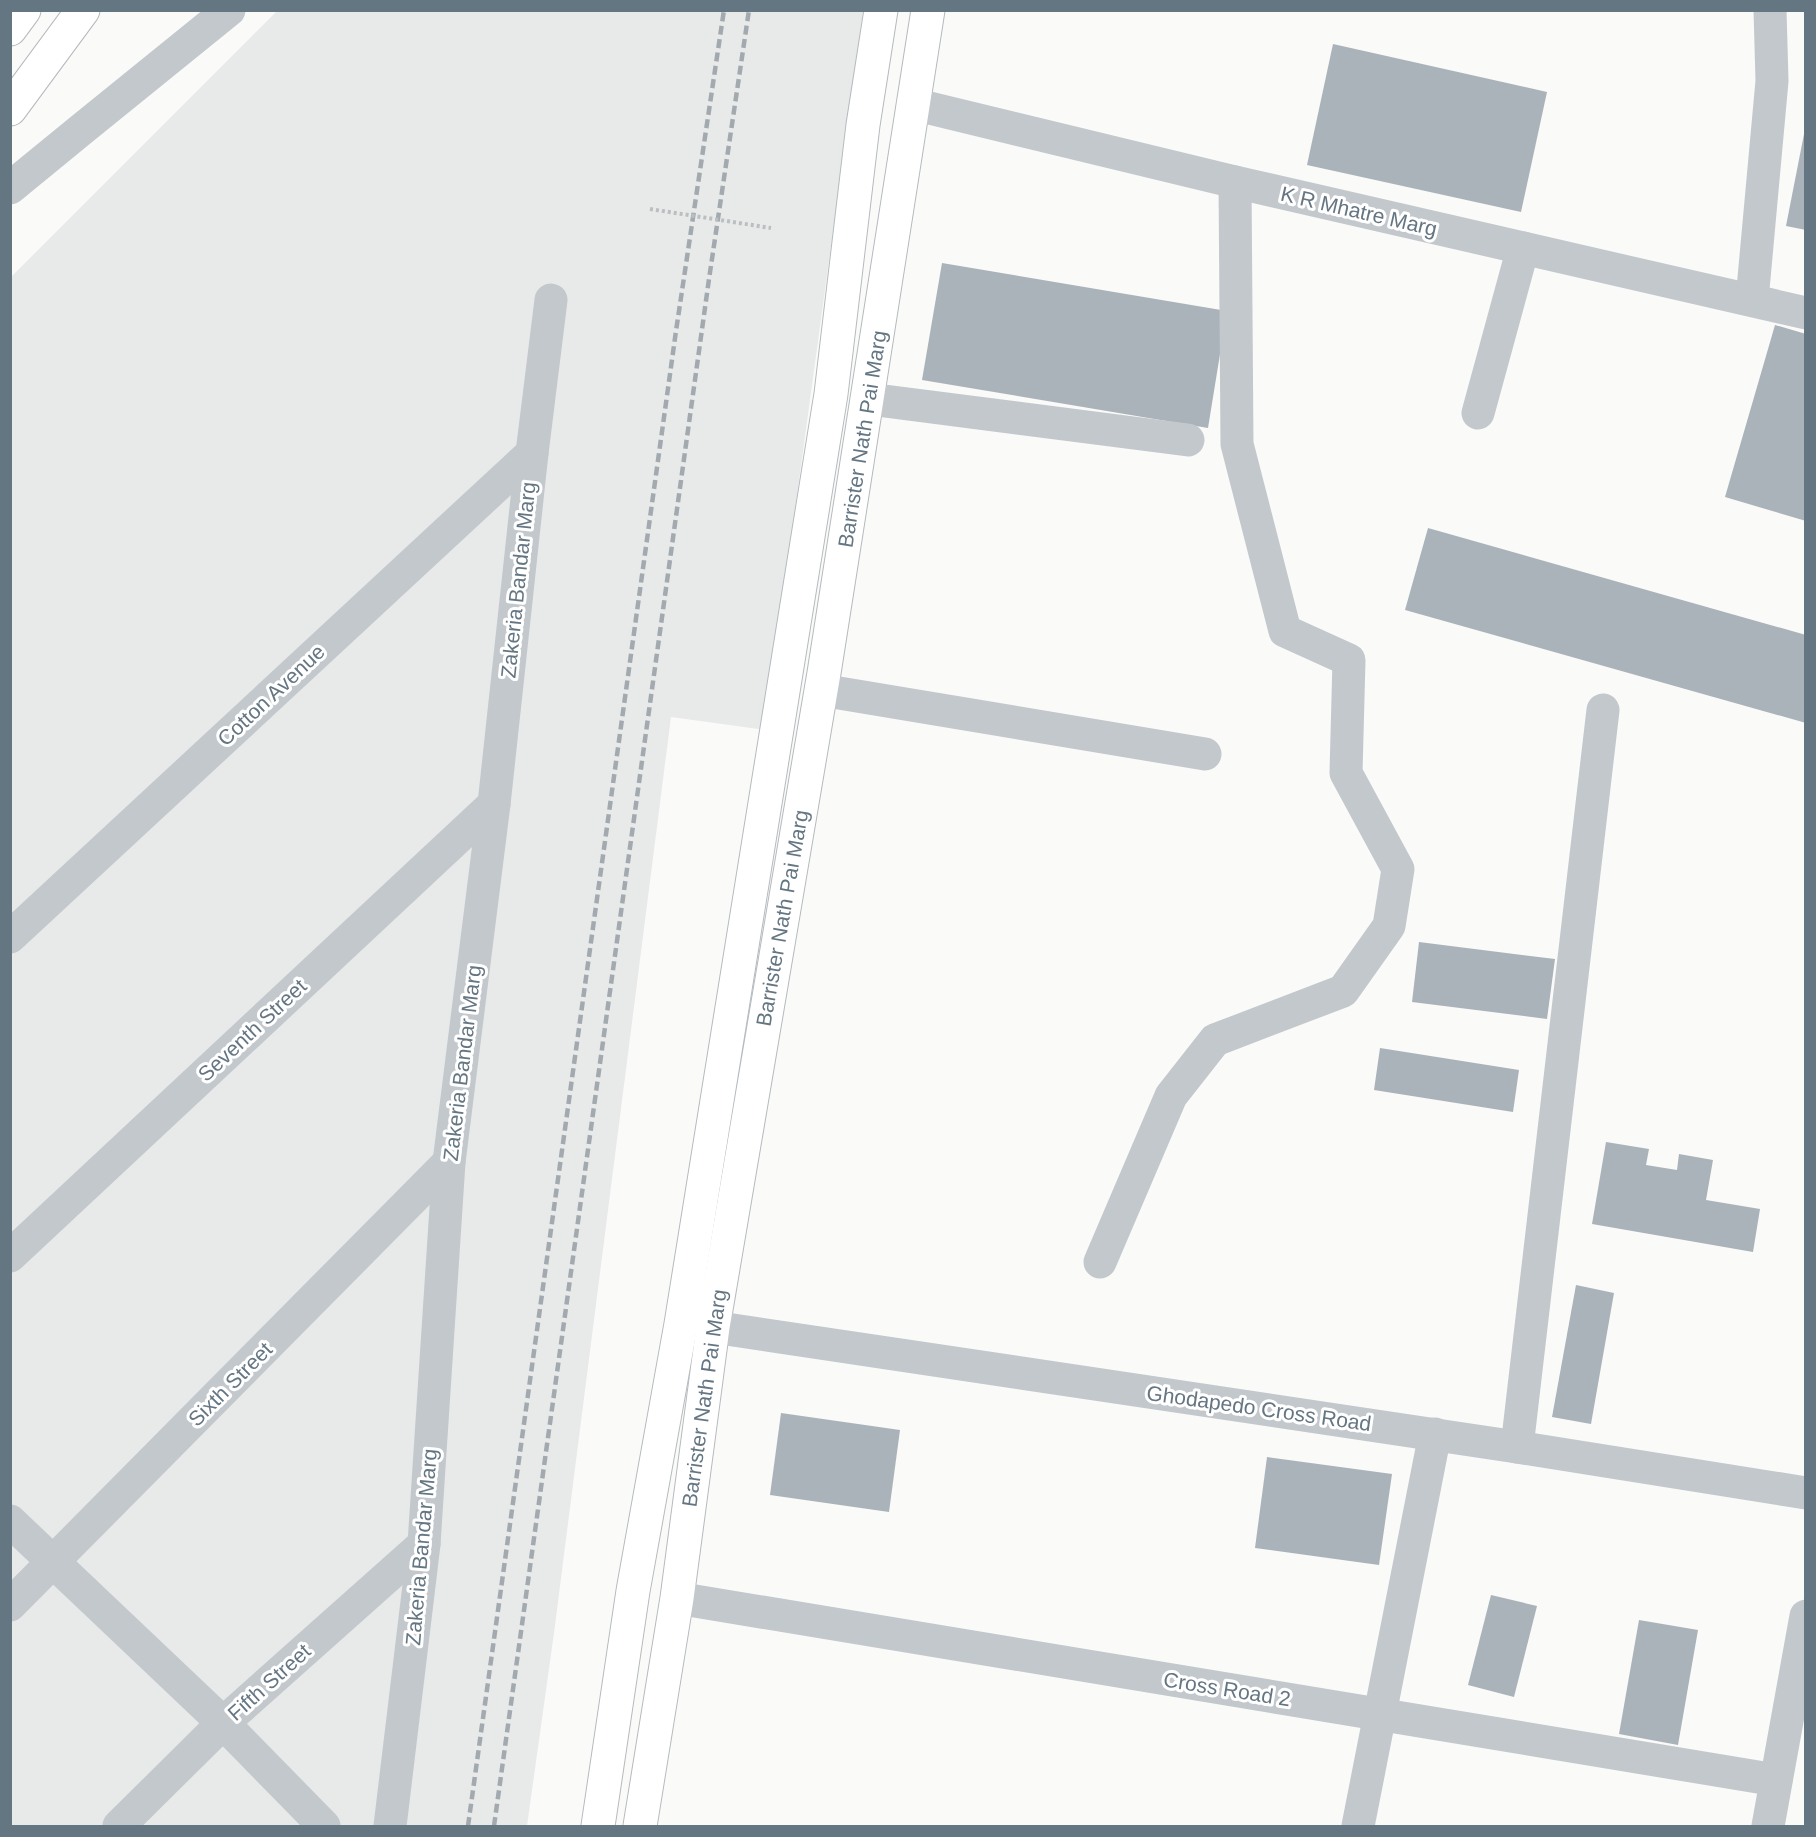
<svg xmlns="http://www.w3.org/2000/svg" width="1816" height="1837" font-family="Helvetica,sans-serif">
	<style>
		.built { fill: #e8e9e9 }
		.building { fill: #aab3b9 }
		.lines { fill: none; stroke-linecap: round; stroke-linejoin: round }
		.major-casing { stroke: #b5babe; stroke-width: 35 }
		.highway-casing { stroke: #b4b9bd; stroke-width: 35 }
		.minor { stroke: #c3c8cc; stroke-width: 33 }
		.major { stroke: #fff; stroke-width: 33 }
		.highway { stroke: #fff; stroke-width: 33 }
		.rail { stroke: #a2aab0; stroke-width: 4.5; stroke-dasharray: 9 4.5; stroke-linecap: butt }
		.path-bridge { stroke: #bbbfc2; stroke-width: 4; stroke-dasharray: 3 3; stroke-linecap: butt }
		.labels { text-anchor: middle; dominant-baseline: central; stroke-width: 6; stroke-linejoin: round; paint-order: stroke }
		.street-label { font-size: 21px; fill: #657683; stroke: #fff }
	</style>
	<rect width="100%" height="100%" fill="#fafaf8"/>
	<!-- built -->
	<polygon class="built" points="277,11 863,11 765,730 671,717 554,1633 527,1826 11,1826 11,277"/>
	<!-- building -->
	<g class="building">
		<polygon points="1333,44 1547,92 1521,212 1307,165"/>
		<polygon points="1804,134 1806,134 1806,230 1786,226"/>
		<polygon points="942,263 1227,311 1208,428 922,380"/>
		<polygon points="1775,325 1806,334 1806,521 1725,497"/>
		<polygon points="1428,528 1806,635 1806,723 1405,610"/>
		<polygon points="1419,942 1555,959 1547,1019 1412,1002"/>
		<polygon points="1380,1048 1519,1070 1513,1112 1374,1090"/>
		<polygon points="1606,1142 1649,1149 1646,1165 1677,1170 1679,1154 1713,1160 1706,1200 1760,1209 1753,1252 1592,1224"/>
		<polygon points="1576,1285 1614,1293 1591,1424 1552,1417"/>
		<polygon points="781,1413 900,1430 889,1512 770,1495"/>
		<polygon points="1267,1457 1392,1474 1379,1565 1255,1548"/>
		<polygon points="1491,1595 1537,1606 1514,1697 1468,1685"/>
		<polygon points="1639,1620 1698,1630 1678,1745 1619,1734"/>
	</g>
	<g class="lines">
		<!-- major casing -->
		<g class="major-casing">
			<g id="major">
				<polyline points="598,1826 633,1591 681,1324 831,394 863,125 881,10"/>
				<polyline points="640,1826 677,1598 713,1327 824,673 928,10"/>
			</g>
		</g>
		<!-- highway casing -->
		<g class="highway-casing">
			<g id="highway">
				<polyline points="10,29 24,10"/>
				<polyline points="10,109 83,10"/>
			</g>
		</g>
		<!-- minor -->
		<g class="minor">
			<polyline points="913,104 1235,182 1806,313"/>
			<polyline points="10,188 82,129 229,10"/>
			<polyline points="1752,300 1772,81 1770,10"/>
			<polyline points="869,399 1188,440"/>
			<polyline points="1478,413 1523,248"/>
			<polyline points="821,690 1205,754"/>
			<polyline points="10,937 532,453"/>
			<polyline points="10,1256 494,804"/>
			<polyline points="1100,1262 1171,1096 1215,1040 1343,991 1389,926 1398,869 1346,773 1349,660 1285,631 1237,444 1235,182"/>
			<polyline points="713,1327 1517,1447 1806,1493"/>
			<polyline points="1517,1447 1603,710"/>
			<polyline points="10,1521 223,1723 324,1826"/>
			<polyline points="677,1598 1776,1780"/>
			<polyline points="10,1605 449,1162"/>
			<polyline points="119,1826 223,1723 424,1544"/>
			<polyline points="390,1826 424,1544 449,1162 494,804 532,453 551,300"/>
			<polyline points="1358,1826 1435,1434"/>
			<polyline points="1768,1826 1806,1616"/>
		</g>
		<!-- major -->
		<use href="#major" class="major"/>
		<!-- highway -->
		<use href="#highway" class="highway"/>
		<!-- rail -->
		<g class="rail">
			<polyline points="468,1826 676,331 724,10"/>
			<polyline points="494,1826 709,279 749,10"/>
		</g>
		<!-- path-bridge -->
		<polyline class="path-bridge" points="650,209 771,228"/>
	</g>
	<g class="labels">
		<!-- street labels -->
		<g class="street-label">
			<text transform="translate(1359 211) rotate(13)">K R Mhatre Marg</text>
			<text transform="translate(862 439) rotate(-81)">Barrister Nath Pai Marg</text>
			<text transform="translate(518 580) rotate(-84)">Zakeria Bandar Marg</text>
			<text transform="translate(271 695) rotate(-43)">Cotton Avenue</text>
			<text transform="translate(782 918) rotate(-80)">Barrister Nath Pai Marg</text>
			<text transform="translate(252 1030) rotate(-43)">Seventh Street</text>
			<text transform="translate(462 1063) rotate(-83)">Zakeria Bandar Marg</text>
			<text transform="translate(230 1384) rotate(-45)">Sixth Street</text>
			<text transform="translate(704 1398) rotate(-82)">Barrister Nath Pai Marg</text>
			<text transform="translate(1259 1408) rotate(8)">Ghodapedo Cross Road</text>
			<text transform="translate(421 1547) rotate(-85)">Zakeria Bandar Marg</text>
			<text transform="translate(269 1682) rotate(-42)">Fifth Street</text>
			<text transform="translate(1227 1689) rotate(9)">Cross Road 2</text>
		</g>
	</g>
	<!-- border -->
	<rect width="1816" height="1837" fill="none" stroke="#657683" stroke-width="24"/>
</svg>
